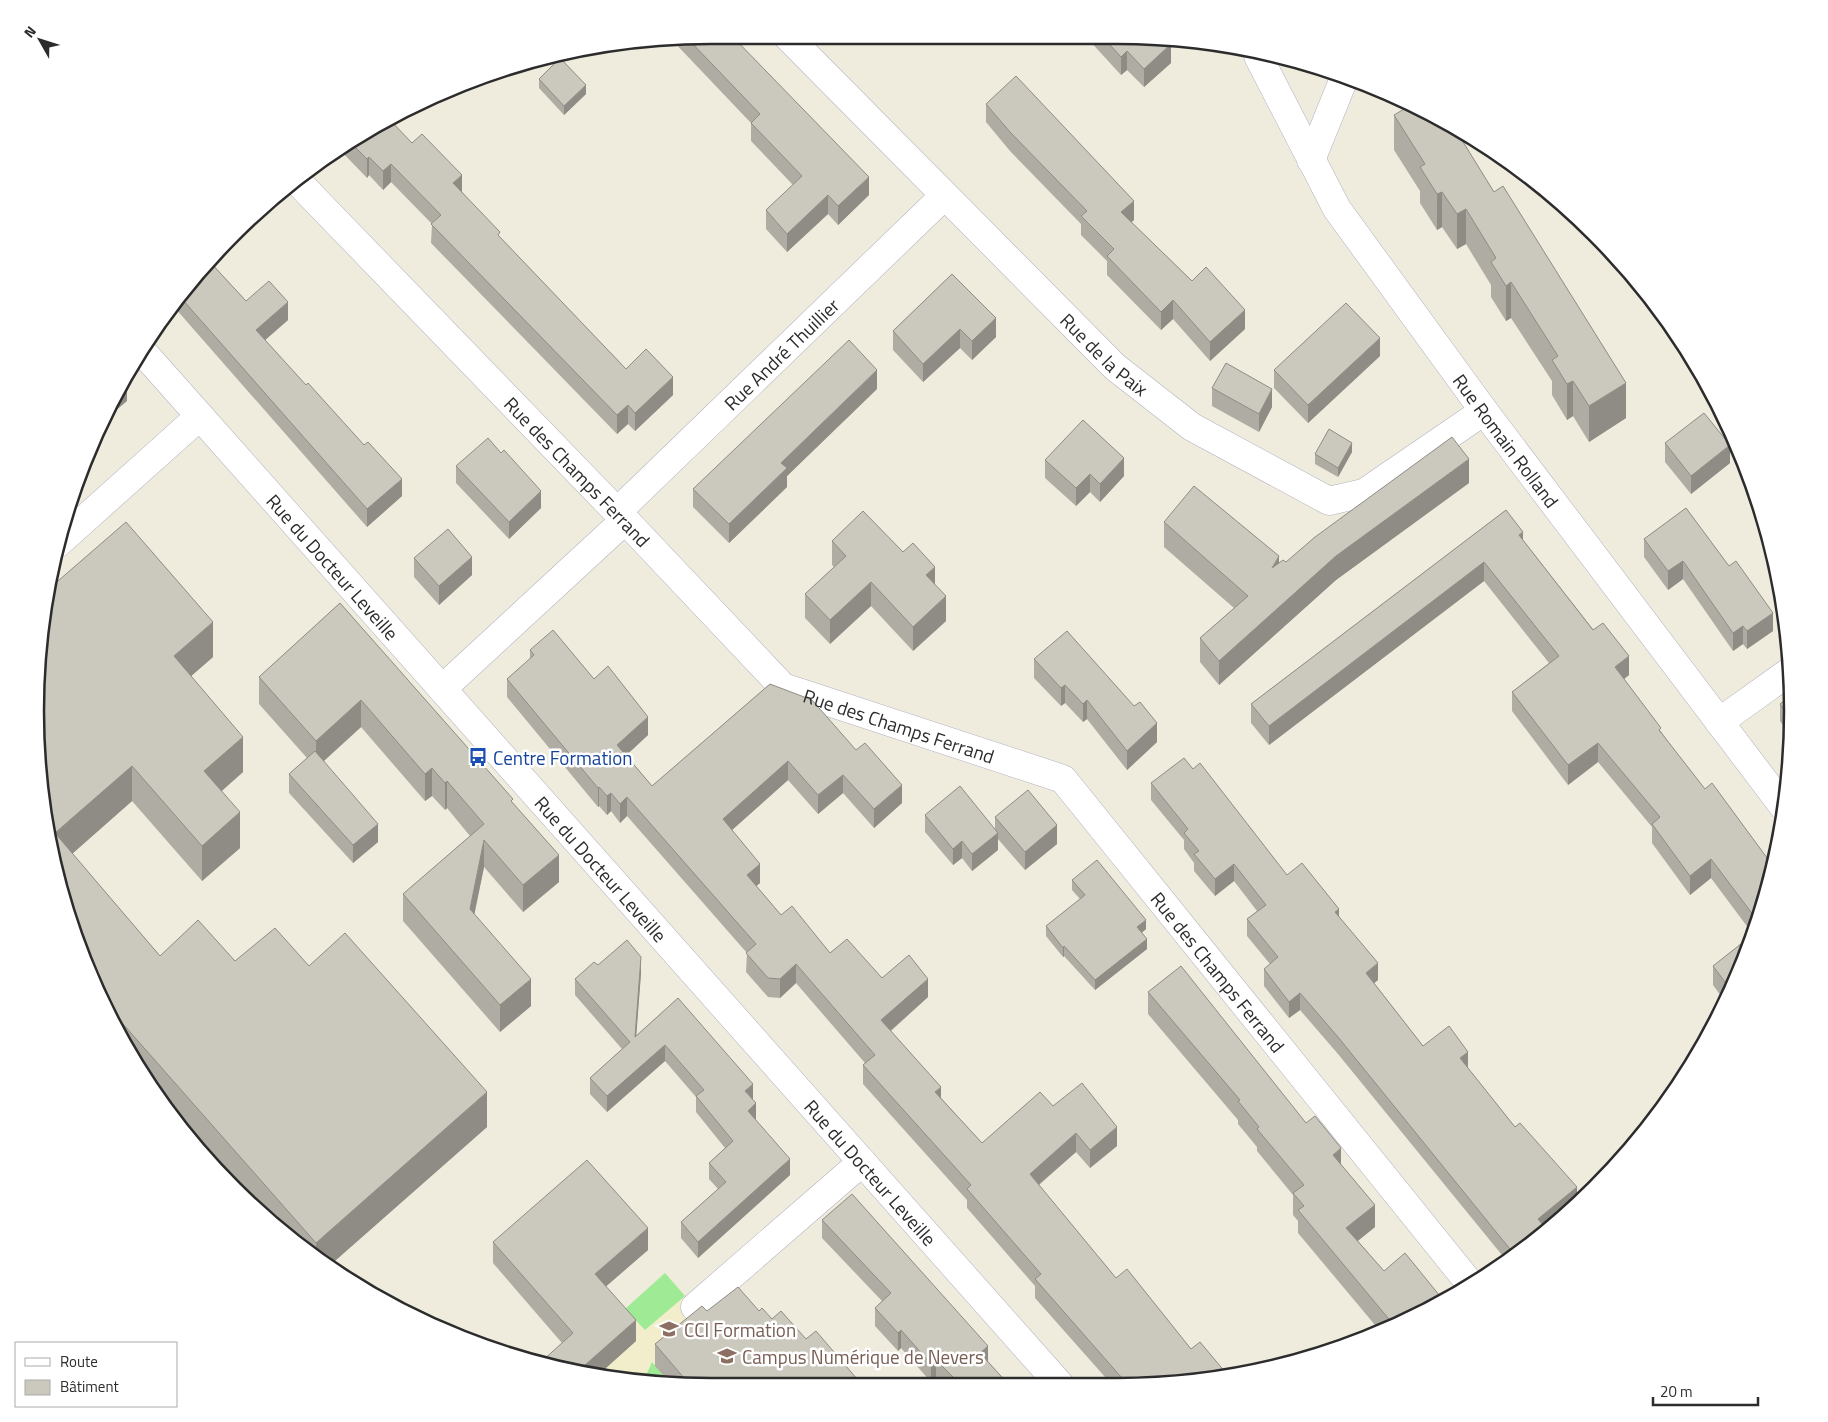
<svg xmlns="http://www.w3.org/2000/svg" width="1828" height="1422" font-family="'Titillium Web',sans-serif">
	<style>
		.education { fill: #f2eecc }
		.green { fill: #9fea95 }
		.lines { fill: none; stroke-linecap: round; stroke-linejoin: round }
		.minor-casing { stroke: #b2b2c1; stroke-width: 29 }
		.minor { stroke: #fff; stroke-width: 28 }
		.wall { fill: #afaca3 }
		.shaded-wall { fill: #8e8c84 }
		.building { fill: #cbc8bd; stroke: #8e8c84 }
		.labels { text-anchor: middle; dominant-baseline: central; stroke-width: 5; stroke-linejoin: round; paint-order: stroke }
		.street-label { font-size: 19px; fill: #2c2c2c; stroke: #fff }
		.transit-label { font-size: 19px; fill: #164399; stroke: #fff; text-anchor: start }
		.education-label { font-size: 19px; fill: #785e54; stroke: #fff; text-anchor: start }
		.rim { fill: none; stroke: #2c2c2c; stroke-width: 2.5 }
	</style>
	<rect width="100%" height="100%" fill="#efecde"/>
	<!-- education -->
	<polygon class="education" points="665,1273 695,1307 711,1387 579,1374 615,1318"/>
	<!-- green -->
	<g class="green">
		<polygon points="665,1273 685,1296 645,1330 625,1309"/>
		<polygon points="652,1362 670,1383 644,1380"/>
	</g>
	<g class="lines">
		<!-- minor casing -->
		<g class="minor-casing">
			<g id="minor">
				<path id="s1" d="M 786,35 L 1115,367 L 1192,427 L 1329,501 L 1364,493 L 1484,411"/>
				<path id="s2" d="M 1258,56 L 1337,209 L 1484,411 L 1783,806"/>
				<polyline points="1311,160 1345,76"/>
				<path id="s3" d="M 299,183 L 625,520 L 783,687 L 1063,779 L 1471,1285"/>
				<path id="s4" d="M 142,351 L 1061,1386"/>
				<path id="s5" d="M 617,512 L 944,196"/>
				<polyline points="57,544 200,416"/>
				<polyline points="442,689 625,520"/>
				<polyline points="1719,722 1789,672"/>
				<polyline points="695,1307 862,1162"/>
			</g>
		</g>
		<!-- minor -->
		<use href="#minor" class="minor"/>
	</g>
	<!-- wall -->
	<g class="wall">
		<polygon points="711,35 869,195 838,225 828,214 787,252 766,229 766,210 793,185 751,141 751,123 672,40"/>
		<polygon points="894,36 906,36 900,42"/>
		<polygon points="1088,36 1161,36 1171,63 1144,87 1127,70 1121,75 1088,39"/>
		<polygon points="539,79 586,94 564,115 539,88"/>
		<polygon points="986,104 1134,220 1131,222 1192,281 1245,329 1210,361 1173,319 1161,330 1107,275 1107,261 1081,235 1081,224 1010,151 986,122"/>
		<polygon points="1394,115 1626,418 1589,442 1573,416 1567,420 1552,395 1552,381 1511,318 1506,321 1491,297 1491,285 1466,244 1457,249 1442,227 1437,230 1420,203 1420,191 1394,150"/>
		<polygon points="373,126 412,143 462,192 500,238 626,369 673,395 635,431 628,424 617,434 431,243 432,224 391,182 383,190 369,175 367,178 340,150"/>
		<polygon points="210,262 246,301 288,320 265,340 402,496 367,527 175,308"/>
		<polygon points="952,274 996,337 972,360 960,348 923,382 893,350 893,331"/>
		<polygon points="1380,356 1308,423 1274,388 1274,370"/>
		<polygon points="1212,388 1272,407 1259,432 1212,406"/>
		<polygon points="877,389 787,476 787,487 729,543 693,507 693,489"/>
		<polygon points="1665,443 1730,463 1691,494 1665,462"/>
		<polygon points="1352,452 1338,477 1315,464 1315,454"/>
		<polygon points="1045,460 1124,476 1100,502 1090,492 1076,506 1045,478"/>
		<polygon points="456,466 541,508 509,539 456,483"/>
		<polygon points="1469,483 1336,580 1219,685 1200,662 1200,638 1234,608 1164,547 1164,522 1279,563 1286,562"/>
		<polygon points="1686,508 1773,631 1747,649 1743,644 1733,651 1683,579 1668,590 1644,557 1644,539"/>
		<polygon points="1506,510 1523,540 1629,675 1624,679 1770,886 1752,933 1711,878 1690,895 1652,843 1652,827 1598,762 1568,785 1512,711 1512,692 1549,663 1484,581 1269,745 1251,723 1251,704"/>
		<polygon points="126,522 213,657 191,676 243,772 222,791 240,848 202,881 132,801 72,854 160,956 309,966 487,1127 328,1267 248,1201 204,1151 126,1049 58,886"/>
		<polygon points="832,541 935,585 946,621 913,651 871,606 830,644 805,618 805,594 834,567 832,565"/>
		<polygon points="414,558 472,575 439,605 414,577"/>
		<polygon points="340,603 513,803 559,882 523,912 484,867 474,914 531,1006 500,1032 403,921 403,894 470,836 447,808 445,810 432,796 425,801 361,727 324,761 378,842 353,863 289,793 289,774 307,758 259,704 259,677"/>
		<polygon points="530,650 594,679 648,735 626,755 652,786 770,684 902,803 874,828 843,793 818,814 788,780 732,830 760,883 756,886 781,915 830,953 882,978 928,997 891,1031 941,1098 982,1143 1053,1106 1117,1146 1090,1168 1076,1152 1039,1185 1162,1386 1113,1386 1035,1298 1035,1286 967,1208 967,1200 863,1084 863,1065 865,1063 796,983 780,998 768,997 746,972 747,953 627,816 620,823 611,811 607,815 599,806 598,807 507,697 507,679 530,659"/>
		<polygon points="1034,659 1134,706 1157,742 1127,770 1087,719 1083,722 1065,703 1061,706 1034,678"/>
		<polygon points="1790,696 1791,737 1780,721 1780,704"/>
		<polygon points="1193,769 1287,875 1339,916 1378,980 1374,983 1423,1046 1468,1069 1577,1203 1546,1229 1547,1230 1506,1260 1338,1054 1300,1010 1289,1018 1264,986 1264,969 1270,964 1247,936 1247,919 1257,911 1234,881 1215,896 1194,871 1194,863 1184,849 1184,840 1151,800 1151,783"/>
		<polygon points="925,815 995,830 995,817 1057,844 1025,870 998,839 998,850 972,871 962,858 953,865 925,832"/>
		<polygon points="1072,880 1146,929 1142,933 1147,949 1095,990 1064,956 1063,957 1046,936 1046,926 1080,899 1072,890"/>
		<polygon points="1751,936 1726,1003 1713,985 1713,966"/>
		<polygon points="598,965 641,973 636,1036 678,998 753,1100 756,1119 756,1120 790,1175 698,1258 681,1238 681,1222 718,1189 709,1179 709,1163 725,1148 696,1112 696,1097 665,1061 607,1112 590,1094 590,1078 622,1049 575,995 575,979"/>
		<polygon points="1148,992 1306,1123 1341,1164 1375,1227 1358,1241 1384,1271 1444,1301 1380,1331 1298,1233 1298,1221 1293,1215 1293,1195 1257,1151 1257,1147 1238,1124 1238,1120 1148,1014"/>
		<polygon points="1716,1022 1701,1046 1701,1033"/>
		<polygon points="822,1220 988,1362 1010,1386 944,1386 936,1378 931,1382 901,1348 898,1351 875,1326 875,1308 882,1301 822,1238"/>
		<polygon points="493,1242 648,1250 606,1286 636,1341 597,1376 579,1374 562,1343 493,1263"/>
		<polygon points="707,1311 759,1311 806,1339 711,1387 670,1383 655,1366 655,1344"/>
	</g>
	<!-- shaded-wall -->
	<g class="shaded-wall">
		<polygon points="900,36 906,36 900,42"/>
		<polygon points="1171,44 1171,63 1144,87 1144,69"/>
		<polygon points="1127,51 1127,70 1121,75 1121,57"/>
		<polygon points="586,85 586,94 564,115 564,106"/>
		<polygon points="369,157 369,175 367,178 367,159"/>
		<polygon points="391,164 391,182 383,190 383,171"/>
		<polygon points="462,175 462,194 453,183"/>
		<polygon points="869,177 869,195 838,225 838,206"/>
		<polygon points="1442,192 1442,227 1437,230 1437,194"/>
		<polygon points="828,195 828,214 787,252 787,234"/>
		<polygon points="1134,201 1134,220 1121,231 1121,212"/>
		<polygon points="1466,209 1466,244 1457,249 1457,214"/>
		<polygon points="1511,282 1511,318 1506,321 1506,286"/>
		<polygon points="1173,300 1173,319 1161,330 1161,312"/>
		<polygon points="288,302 288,320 256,348 256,330"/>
		<polygon points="1245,310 1245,329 1210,361 1210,342"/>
		<polygon points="996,318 996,337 972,360 972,341"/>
		<polygon points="960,329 960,348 923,382 923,364"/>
		<polygon points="1380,338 1380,356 1308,423 1308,405"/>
		<polygon points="877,370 877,389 787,476 787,487 729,543 729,524 781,463"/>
		<polygon points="673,377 673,395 635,431 635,413"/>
		<polygon points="1573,381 1573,416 1567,420 1567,384"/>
		<polygon points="1626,383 1626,418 1589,442 1589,406"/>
		<polygon points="127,384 127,401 107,418 118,392"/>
		<polygon points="1272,389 1272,407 1259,432 1259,414"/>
		<polygon points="628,405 628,424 617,434 617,415"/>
		<polygon points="1352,443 1352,452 1338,477 1338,468"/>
		<polygon points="1730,445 1730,463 1691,494 1691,476"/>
		<polygon points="1124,458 1124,476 1100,502 1100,484"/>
		<polygon points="1469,459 1469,483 1336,580 1219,685 1219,661 1336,556"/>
		<polygon points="1090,474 1090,492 1076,506 1076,488"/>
		<polygon points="402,479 402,496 367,527 367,509"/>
		<polygon points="541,491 541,508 509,539 509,522"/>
		<polygon points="1523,532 1523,551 1519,535"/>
		<polygon points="1279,556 1279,581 1272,568"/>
		<polygon points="472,557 472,575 439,605 439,586"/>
		<polygon points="1683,561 1683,579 1668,590 1668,571"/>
		<polygon points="1484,562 1484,581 1269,745 1269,726"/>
		<polygon points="935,567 935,591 926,575"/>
		<polygon points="871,582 871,606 830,644 830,620"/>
		<polygon points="946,596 946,621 913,651 913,627"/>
		<polygon points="1773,613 1773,631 1747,649 1747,631"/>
		<polygon points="213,622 213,657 174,691 174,656"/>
		<polygon points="1743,626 1743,644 1733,651 1733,633"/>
		<polygon points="1629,656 1629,675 1615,686 1615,667"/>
		<polygon points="1065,685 1065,703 1061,706 1061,688"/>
		<polygon points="361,700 361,727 316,768 316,741"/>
		<polygon points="1087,700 1087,719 1083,722 1083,704"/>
		<polygon points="648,717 648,735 617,764 617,745"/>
		<polygon points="1157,723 1157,742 1127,770 1127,751"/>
		<polygon points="243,737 243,772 204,806 204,771"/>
		<polygon points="1598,743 1598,762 1568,785 1568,765"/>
		<polygon points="788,761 788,780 723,838 723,819"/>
		<polygon points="132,766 132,801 56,868 55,833"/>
		<polygon points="432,768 432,796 425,801 425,774"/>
		<polygon points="843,775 843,793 818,814 818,795"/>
		<polygon points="447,781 447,808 445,810 445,783"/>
		<polygon points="902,785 902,803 874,828 874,809"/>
		<polygon points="599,787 599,806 598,807 598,788"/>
		<polygon points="611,793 611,811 607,815 607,796"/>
		<polygon points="627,797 627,816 620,823 620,804"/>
		<polygon points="240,812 240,848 202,881 202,846"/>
		<polygon points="378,824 378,842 353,863 353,845"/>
		<polygon points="1057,825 1057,844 1025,870 1025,852"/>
		<polygon points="998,833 998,850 972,871 972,854"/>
		<polygon points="484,840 484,867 470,936 470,909"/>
		<polygon points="962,841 962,858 953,865 953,849"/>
		<polygon points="559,855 559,882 523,912 523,885"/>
		<polygon points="1711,859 1711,878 1690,895 1690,876"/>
		<polygon points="760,864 760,883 747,894 747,875"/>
		<polygon points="1234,864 1234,881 1215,896 1215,879"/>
		<polygon points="1339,909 1339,926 1335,912"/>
		<polygon points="1146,920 1146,929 1137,936 1137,927"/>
		<polygon points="1147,939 1147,949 1095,990 1095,980"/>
		<polygon points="1064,946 1064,956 1063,957 1063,948"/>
		<polygon points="641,957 641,973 635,1053 635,1037"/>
		<polygon points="1378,963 1378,980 1366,990 1366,973"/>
		<polygon points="796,964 796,983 780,998 780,979"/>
		<polygon points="531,979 531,1006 500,1032 500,1005"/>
		<polygon points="928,979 928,997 881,1039 881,1020"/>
		<polygon points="1300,993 1300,1010 1289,1018 1289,1002"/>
		<polygon points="665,1045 665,1061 607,1112 607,1096"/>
		<polygon points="1468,1052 1468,1068 1460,1058"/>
		<polygon points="753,1084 753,1100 745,1091"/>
		<polygon points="941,1087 941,1106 935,1092"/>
		<polygon points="487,1092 487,1127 328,1267 316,1257 316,1243"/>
		<polygon points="756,1103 756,1119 748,1127 748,1111"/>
		<polygon points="1117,1127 1117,1146 1090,1168 1090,1150"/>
		<polygon points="1076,1133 1076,1152 1030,1192 1030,1174"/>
		<polygon points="1341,1148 1341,1171 1333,1155"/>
		<polygon points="790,1159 790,1175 698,1258 698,1242"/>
		<polygon points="1577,1187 1577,1203 1538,1235 1538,1219"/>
		<polygon points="1375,1205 1375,1227 1346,1250 1346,1228"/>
		<polygon points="648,1228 648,1250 595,1296 595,1274"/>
		<polygon points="636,1320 636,1341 597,1376 576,1373"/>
		<polygon points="901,1330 901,1348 898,1351 898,1333"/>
		<polygon points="988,1346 988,1364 980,1353"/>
		<polygon points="936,1360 936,1378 931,1382 931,1364"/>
	</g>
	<!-- building -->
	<g class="building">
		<polygon points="711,35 731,35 869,177 838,206 828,195 787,234 766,210 802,176 751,123 760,114 687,38"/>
		<polygon points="1102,36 1161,36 1165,37 1171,44 1144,69 1127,51 1121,57"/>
		<polygon points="560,58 586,85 564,106 539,79"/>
		<polygon points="1016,76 1134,201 1121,212 1192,281 1206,267 1245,310 1210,342 1173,300 1161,312 1107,256 1114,249 1081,216 1087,211 1010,132 986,104"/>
		<polygon points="1411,105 1452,124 1494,192 1503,186 1626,383 1589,406 1573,381 1567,384 1552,360 1558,356 1511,282 1506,286 1491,262 1496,258 1466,209 1457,214 1442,192 1437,194 1420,167 1425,164 1394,115"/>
		<polygon points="389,119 412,143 422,134 462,175 453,183 500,232 498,235 626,369 646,349 673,377 635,413 628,405 617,415 431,224 441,215 391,164 383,171 369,157 367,159 351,143 373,126"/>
		<polygon points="210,262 246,301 269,281 288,302 256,330 306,385 308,383 364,445 368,442 402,479 367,509 182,299"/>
		<polygon points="952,274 996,318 972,341 960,329 923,364 893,331"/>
		<polygon points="1346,303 1380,338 1308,405 1274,370"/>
		<polygon points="849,340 877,370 781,463 787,468 729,524 693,489"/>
		<polygon points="1226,363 1272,389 1259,414 1212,388"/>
		<polygon points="123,380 127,384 118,392"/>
		<polygon points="1704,413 1730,445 1691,476 1665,443"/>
		<polygon points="1083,420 1124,458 1100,484 1090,474 1076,488 1045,460"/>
		<polygon points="1329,429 1352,443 1338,468 1315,454"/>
		<polygon points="1452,437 1469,459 1336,556 1219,661 1200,638 1248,596 1164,522 1194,486 1279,556 1272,568 1283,560 1286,562 1315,537"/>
		<polygon points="488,438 501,453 504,450 541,491 509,522 456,466"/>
		<polygon points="1686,508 1729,566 1736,561 1773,613 1747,631 1743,626 1733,633 1683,561 1668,571 1644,539"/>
		<polygon points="1506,510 1523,532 1519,535 1593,630 1603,623 1629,656 1615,667 1661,728 1659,730 1705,789 1712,783 1773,866 1770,886 1757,920 1711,859 1690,876 1652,824 1660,817 1598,743 1568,765 1512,692 1559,656 1484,562 1269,726 1251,704"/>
		<polygon points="863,511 903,552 913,543 935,567 926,575 946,596 913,627 871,582 830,620 805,594 846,556 832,541"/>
		<polygon points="126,522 213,622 174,656 243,737 204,771 240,812 202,846 132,766 55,833 160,956 198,920 235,961 275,928 309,966 345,933 487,1092 316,1243 108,1007 58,886 35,711 51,587"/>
		<polygon points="448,529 472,557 439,586 414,558"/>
		<polygon points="340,603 513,799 511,801 559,855 523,885 484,840 470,909 531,979 500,1005 403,894 484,824 447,781 445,783 432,768 425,774 361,700 316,741 259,677"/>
		<polygon points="553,630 594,679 608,666 648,717 617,745 652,786 770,684 812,700 856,750 865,743 902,785 874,809 843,775 818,795 788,761 723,819 760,864 747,875 781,915 792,906 830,953 847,939 882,978 909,955 928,979 881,1020 941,1087 935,1092 982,1143 1040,1092 1053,1106 1082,1083 1117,1127 1090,1150 1076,1133 1030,1174 1116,1278 1127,1269 1191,1349 1200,1342 1226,1373 1162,1386 1129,1386 1035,1279 1041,1274 967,1189 971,1185 863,1065 875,1055 796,964 780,979 768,978 746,953 756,944 627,797 620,804 611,793 607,796 599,787 598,788 507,679 534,655 530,650"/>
		<polygon points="1067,631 1134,706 1140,702 1157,723 1127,751 1087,700 1083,704 1065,685 1061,688 1034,659"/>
		<polygon points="1790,696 1790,718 1780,704"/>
		<polygon points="315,751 378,824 353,845 289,774"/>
		<polygon points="1184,758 1193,769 1200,763 1287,875 1302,863 1339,909 1335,912 1378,963 1366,973 1423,1046 1449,1026 1468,1052 1460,1058 1515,1127 1520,1123 1577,1187 1538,1219 1547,1230 1514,1254 1338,1037 1300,993 1289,1002 1264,969 1278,957 1247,919 1266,905 1234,864 1215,879 1194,854 1199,851 1184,833 1188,829 1151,783"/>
		<polygon points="960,786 998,833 972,854 962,841 953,849 925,815"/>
		<polygon points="1028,790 1057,825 1025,852 995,817"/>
		<polygon points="1097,860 1146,920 1137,927 1147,939 1095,980 1064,946 1063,948 1046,926 1085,895 1072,880"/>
		<polygon points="1751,936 1731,990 1713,966"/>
		<polygon points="627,940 641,957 635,1037 678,998 753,1084 745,1091 756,1103 748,1111 790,1159 698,1242 681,1222 726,1182 709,1163 733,1141 696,1096 704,1090 665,1045 607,1096 590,1078 630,1042 575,979 594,962 598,965"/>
		<polygon points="1181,966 1306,1123 1315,1116 1341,1148 1333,1155 1375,1205 1346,1228 1384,1271 1405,1253 1444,1301 1393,1324 1298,1210 1304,1206 1293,1193 1304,1185 1257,1129 1259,1127 1238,1101 1240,1100 1148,992"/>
		<polygon points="1716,1022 1705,1039 1701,1033"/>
		<polygon points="587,1160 648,1228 595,1274 636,1320 576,1373 541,1362 573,1333 493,1242"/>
		<polygon points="852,1194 988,1346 980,1353 1010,1386 962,1386 936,1360 931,1364 901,1330 898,1333 875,1308 891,1293 822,1220"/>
		<polygon points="738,1287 759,1311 762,1308 772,1319 781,1311 806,1339 816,1331 863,1386 711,1387 690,1385 655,1344 702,1306 707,1311"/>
	</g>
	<!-- icons -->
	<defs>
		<g id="bus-bare" transform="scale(1.5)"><path d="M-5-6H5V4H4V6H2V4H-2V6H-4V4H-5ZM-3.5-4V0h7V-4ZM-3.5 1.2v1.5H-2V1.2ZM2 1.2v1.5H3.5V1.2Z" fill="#1a4fb4" stroke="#fff" stroke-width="2.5" paint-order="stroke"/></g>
		<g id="university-bare" transform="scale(1.5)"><path d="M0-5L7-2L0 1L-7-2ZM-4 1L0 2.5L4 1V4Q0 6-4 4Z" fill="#8d6e63" stroke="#fff" stroke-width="2.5" paint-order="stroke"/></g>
	</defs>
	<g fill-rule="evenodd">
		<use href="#bus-bare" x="478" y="757"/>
		<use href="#university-bare" x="669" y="1329"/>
		<use href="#university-bare" x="727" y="1356"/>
	</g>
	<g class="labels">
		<!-- street labels -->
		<g class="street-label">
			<text stroke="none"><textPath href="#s1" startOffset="451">Rue de la Paix</textPath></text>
			<text stroke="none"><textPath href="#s5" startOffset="228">Rue André Thuillier</textPath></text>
			<text stroke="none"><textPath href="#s2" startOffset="459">Rue Romain Rolland</textPath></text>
			<text stroke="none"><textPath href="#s3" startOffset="401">Rue des Champs Ferrand</textPath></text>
			<text stroke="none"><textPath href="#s4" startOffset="288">Rue du Docteur Leveille</textPath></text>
			<text stroke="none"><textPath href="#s3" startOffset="821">Rue des Champs Ferrand</textPath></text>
			<text stroke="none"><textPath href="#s4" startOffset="692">Rue du Docteur Leveille</textPath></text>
			<text stroke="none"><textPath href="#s3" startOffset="1241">Rue des Champs Ferrand</textPath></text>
			<text stroke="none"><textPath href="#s4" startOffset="1098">Rue du Docteur Leveille</textPath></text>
		</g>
		<!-- transit labels -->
		<g class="transit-label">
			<text x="493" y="757">Centre Formation</text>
		</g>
		<!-- education labels -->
		<g class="education-label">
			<text x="684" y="1329">CCI Formation</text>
			<text x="742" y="1356">Campus Numérique de Nevers</text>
		</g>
	</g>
	<!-- crop -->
	<path d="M0 0H1828V1422H0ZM711 44H1117A667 667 0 0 1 1784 711V711A667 667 0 0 1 1117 1378H711A667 667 0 0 1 44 711V711A667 667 0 0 1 711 44Z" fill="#fff" fill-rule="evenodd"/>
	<path class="rim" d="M711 44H1117A667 667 0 0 1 1784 711V711A667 667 0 0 1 1117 1378H711A667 667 0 0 1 44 711V711A667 667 0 0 1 711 44Z"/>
	<!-- legend -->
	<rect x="15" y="1342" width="162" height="65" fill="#ffffff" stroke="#ababab"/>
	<rect x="25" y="1358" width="25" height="8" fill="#ffffff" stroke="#ababab"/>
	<text x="60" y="1367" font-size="15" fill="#2c2c2c">Route</text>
	<rect x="25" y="1380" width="25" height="15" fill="#cbc8bd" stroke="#ababab"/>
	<text x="60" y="1392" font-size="15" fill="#2c2c2c">Bâtiment</text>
	<!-- north arrow -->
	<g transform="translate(40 40) rotate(309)" stroke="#ffffff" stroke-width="4" paint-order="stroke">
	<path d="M0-4L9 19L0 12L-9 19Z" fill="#2c2c2c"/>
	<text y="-8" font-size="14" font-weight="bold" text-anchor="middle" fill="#2c2c2c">N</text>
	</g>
	<!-- scale -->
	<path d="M1653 1397v8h105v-8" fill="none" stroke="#2c2c2c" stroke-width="2.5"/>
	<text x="1660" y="1397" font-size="15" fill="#2c2c2c" stroke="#ffffff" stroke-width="4" paint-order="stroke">20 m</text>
</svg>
